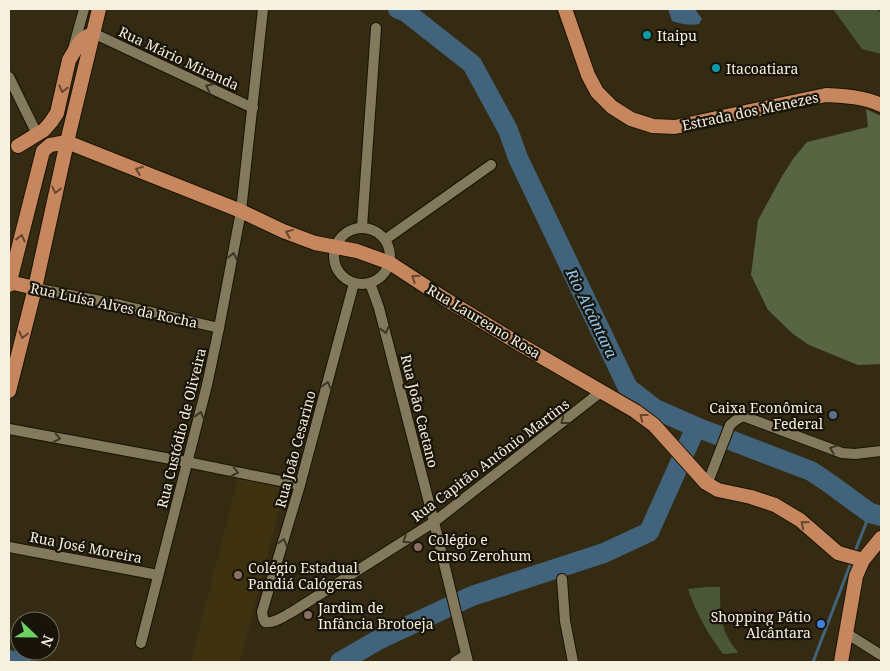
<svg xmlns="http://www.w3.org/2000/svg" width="890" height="671" font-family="'Noto Serif',serif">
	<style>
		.built { fill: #3e3210 }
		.green { fill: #4a5736 }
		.forest { fill: #586543 }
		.water { fill: #41637b }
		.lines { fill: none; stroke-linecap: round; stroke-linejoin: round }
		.stream { stroke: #41637b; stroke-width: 3 }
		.river { stroke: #41637b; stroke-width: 20 }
		.minor-casing { stroke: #1c1300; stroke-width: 12 }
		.major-casing { stroke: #1c1300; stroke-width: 16 }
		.minor { stroke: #83795d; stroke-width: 10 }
		.major { stroke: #c6865e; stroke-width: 14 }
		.oneway { stroke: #3d3726 }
		.oneway2 { stroke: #66472f }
		.culture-dot { fill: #0f9aa8; stroke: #181409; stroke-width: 2 }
		.service-dot { fill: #5c6f8a; stroke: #181409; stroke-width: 2 }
		.education-dot { fill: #8d6e63; stroke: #181409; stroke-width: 2 }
		.shop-dot { fill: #3f7fe0; stroke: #181409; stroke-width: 2 }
		.labels { text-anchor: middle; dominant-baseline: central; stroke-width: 4.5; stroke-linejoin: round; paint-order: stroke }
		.poi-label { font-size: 14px; fill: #f6f0e1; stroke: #181409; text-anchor: start }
		.street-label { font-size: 14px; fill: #f6f0e1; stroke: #181409 }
		.water-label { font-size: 15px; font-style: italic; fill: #8ecaf3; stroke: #181409 }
	</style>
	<rect width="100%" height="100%" fill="#342b12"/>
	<!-- built -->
	<polygon class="built" points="238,477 285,488 240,662 191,662"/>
	<!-- green -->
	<g class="green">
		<polygon points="833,9 876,9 881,13 881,54 862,49"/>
		<path d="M 705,587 L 720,587 C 720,613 720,632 738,652 L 736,653 L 723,654 C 708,634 696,613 688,589 Z"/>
	</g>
	<!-- forest -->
	<polygon class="forest" points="866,109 881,116 881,364 858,365 809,345 793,334 768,310 751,275 758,220 781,178 793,159 807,142 868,127"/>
	<!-- water -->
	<path class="water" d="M 668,9 L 695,9 L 702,19 L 699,24 C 690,26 681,24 672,21 Z"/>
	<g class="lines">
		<!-- stream -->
		<g class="stream">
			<polyline points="854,554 870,513"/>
			<polyline points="813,662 852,560"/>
		</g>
		<!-- river -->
		<g class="river">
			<polyline points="398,9 406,12 472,64 508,130 518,158 628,388 655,409 696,427 811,471 829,483 870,513 881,516"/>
			<polyline points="9,660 21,662"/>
			<polyline points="340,662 378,640 472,596 604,553 649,532 696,427"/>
		</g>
		<!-- minor casing -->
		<g class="minor-casing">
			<g id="minor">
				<polyline points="93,33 253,108"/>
				<polyline points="73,49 84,9"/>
				<polyline points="9,77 37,134"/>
				<polyline points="362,227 376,28"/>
				<circle cx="362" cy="256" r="28"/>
				<polyline points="386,239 491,165"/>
				<path d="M 354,283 L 300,485 L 262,612 L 263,618 L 265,622 C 274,624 284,616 292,612 L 434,522 L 602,391"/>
				<polyline points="370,283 379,308 434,522 468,662"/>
				<polyline points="35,288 121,305 219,328"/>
				<polyline points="9,429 187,462 300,485"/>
				<polyline points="710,477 730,425 736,420 743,416 842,453 855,454 881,451"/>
				<polyline points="9,547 158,575"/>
				<polyline points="562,579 565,621 573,662"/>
				<polyline points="846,633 881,655"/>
				<polyline points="141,643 207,385 219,328 241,211 263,9"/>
				<polyline points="455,662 466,655"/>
			</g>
		</g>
		<!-- major casing -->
		<g class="major-casing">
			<g id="major">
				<path d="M 565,9 L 588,75 L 597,92 L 612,107 L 631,119 L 653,126 L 675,127 L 826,95 C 846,96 864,97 881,105"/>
				<polyline points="18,146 44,130 51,122 57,113 69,60 80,42 84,38 93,33"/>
				<polyline points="9,282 35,288"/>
				<polyline points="9,285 43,151 50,145 67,142 241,211 283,231 315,243 357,251 390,263 445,299 521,345 635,411 654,425 706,483 718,490 751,497 775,505 800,520 838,553 863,560"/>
				<polyline points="9,391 35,288 67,142 99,9"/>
				<polyline points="841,662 856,576 863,560 881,538"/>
			</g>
		</g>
		<!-- minor -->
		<use href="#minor" class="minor"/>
		<!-- major -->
		<use href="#major" class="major"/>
	</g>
	<!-- one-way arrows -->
	<defs><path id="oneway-chevron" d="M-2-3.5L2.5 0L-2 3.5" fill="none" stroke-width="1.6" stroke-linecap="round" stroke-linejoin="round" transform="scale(1.25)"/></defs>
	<g class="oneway">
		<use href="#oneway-chevron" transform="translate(209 87) rotate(-155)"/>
		<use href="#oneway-chevron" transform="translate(233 256) rotate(-79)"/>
		<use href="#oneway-chevron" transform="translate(385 330) rotate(76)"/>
		<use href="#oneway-chevron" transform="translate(327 385) rotate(-75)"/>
		<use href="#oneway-chevron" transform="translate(200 415) rotate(-76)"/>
		<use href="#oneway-chevron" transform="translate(564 421) rotate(142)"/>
		<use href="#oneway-chevron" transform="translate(57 438) rotate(11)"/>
		<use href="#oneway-chevron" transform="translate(833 449) rotate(-159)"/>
		<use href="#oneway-chevron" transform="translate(235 472) rotate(12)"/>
		<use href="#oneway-chevron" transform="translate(406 540) rotate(148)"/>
		<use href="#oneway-chevron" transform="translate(283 542) rotate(-74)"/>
	</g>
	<g class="oneway2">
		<use href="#oneway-chevron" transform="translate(63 89) rotate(104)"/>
		<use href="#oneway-chevron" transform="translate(139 170) rotate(-159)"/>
		<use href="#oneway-chevron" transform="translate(56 190) rotate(102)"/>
		<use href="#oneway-chevron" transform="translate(289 233) rotate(-158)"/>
		<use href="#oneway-chevron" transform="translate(21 238) rotate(-76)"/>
		<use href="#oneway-chevron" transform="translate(415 278) rotate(-146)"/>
		<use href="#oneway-chevron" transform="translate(23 335) rotate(104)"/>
		<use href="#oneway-chevron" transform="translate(643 417) rotate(-142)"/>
		<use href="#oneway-chevron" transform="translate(804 524) rotate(-140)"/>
	</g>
	<!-- markers -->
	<g class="culture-dot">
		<circle cx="647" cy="35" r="5"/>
		<circle cx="716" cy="68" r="5"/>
	</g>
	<circle class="service-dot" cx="833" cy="415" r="5"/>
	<g class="education-dot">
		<circle cx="418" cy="547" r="5"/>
		<circle cx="238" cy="575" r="5"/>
		<circle cx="308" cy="615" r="5"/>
	</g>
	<circle class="shop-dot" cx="821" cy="624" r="5"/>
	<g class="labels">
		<!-- poi labels -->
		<g class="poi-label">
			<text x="657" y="35">Itaipu</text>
			<text x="726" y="68">Itacoatiara</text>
			<text x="823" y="407" text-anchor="end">Caixa Econômica<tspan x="823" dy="16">Federal</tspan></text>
			<text x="428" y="539">Colégio e<tspan x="428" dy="16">Curso Zerohum</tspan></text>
			<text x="248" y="567">Colégio Estadual<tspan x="248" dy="16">Pandiá Calógeras</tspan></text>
			<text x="318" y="607">Jardim de<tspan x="318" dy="16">Infância Brotoeja</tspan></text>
			<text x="811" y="616" text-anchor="end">Shopping Pátio<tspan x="811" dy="16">Alcântara</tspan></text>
		</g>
		<!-- street labels -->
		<g class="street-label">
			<text transform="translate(179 58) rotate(25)">Rua Mário Miranda</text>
			<text transform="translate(750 111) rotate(-12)">Estrada dos Menezes</text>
			<text transform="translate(114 305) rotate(12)">Rua Luísa Alves da Rocha</text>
			<text transform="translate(484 321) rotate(31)">Rua Laureano Rosa</text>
			<text transform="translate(420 411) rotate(76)">Rua João Caetano</text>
			<text transform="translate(181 428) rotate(-76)">Rua Custódio de Oliveira</text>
			<text transform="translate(295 449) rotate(-75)">Rua João Cesarino</text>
			<text transform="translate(490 460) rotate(-37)">Rua Capitão Antônio Martins</text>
			<text transform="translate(86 547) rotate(11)">Rua José Moreira</text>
		</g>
		<!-- water labels -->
		<g class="water-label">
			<text transform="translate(592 313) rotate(64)">Rio Alcântara</text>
		</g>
	</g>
	<!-- border -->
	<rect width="890" height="671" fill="none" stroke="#f6f0e1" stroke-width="20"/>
	<!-- north arrow -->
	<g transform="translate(35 636) rotate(112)"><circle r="24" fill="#181409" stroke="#716c5f"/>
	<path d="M0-4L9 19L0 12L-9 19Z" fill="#6cd362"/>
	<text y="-8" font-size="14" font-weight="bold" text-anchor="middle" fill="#f6f0e1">N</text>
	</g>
</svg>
